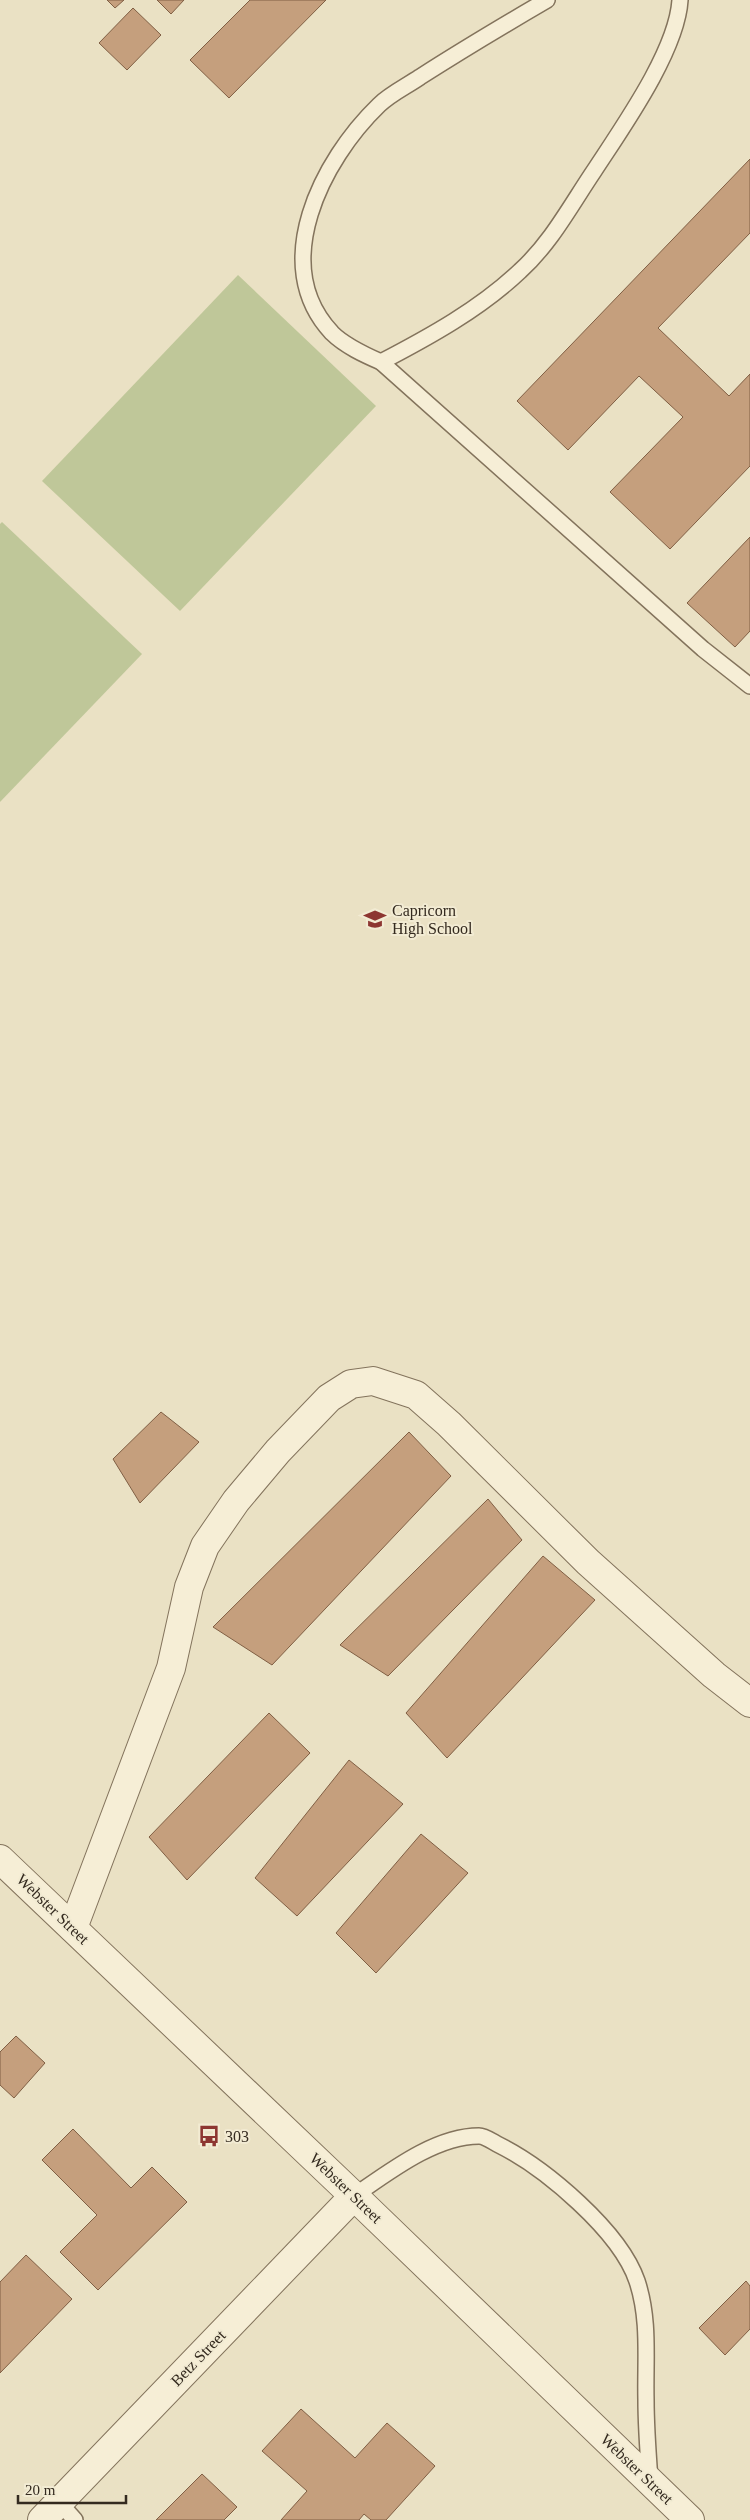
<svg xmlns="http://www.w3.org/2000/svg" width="750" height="2520" font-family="'Times New Roman',serif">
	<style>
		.green { fill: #bfc799 }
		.building { fill: #c59f7d; stroke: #805f44 }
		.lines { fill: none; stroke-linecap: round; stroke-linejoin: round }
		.service-casing { stroke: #83735c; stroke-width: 18 }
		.minor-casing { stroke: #83735c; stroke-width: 30 }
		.tertiary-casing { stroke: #83735c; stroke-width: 30 }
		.service { stroke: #f6eed6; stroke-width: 15 }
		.minor { stroke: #f6eed6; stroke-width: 28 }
		.tertiary { stroke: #f6eed6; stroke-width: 28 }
		.labels { text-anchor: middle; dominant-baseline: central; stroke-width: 4; stroke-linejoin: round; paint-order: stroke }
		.poi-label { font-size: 16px; fill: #342a1f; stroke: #f2ebd3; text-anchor: start }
		.street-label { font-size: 16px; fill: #342a1f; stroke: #f2ebd3 }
	</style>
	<rect width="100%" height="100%" fill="#eae1c4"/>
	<!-- green -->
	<g class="green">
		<polygon points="238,275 376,406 180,611 42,481"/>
		<polygon points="2,522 142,654 0,802 0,524"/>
	</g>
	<!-- building -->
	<g class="building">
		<polygon points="107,0 124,0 115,8"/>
		<polygon points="157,0 184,0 171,14"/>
		<polygon points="250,0 326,0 229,98 190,60"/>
		<polygon points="133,8 161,35 127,70 99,43"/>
		<polygon points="750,159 750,233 658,328 729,396 750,374 750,466 670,549 610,492 683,417 639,376 568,450 517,401"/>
		<polygon points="750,537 750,631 735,647 687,603"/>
		<polygon points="161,1412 199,1442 140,1503 113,1459"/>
		<polygon points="409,1432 451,1476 272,1665 213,1627"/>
		<polygon points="488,1499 522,1540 388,1676 340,1645"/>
		<polygon points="543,1556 595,1600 447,1758 406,1713"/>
		<polygon points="269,1713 310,1753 187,1880 149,1837"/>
		<polygon points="349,1760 403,1804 297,1916 255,1878"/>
		<polygon points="421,1834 468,1873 376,1973 336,1933"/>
		<polygon points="16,2036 45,2063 14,2098 0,2085 0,2052"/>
		<polygon points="73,2129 131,2188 152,2167 187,2202 98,2290 60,2252 97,2215 42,2160"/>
		<polygon points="26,2255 72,2299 0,2373 0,2282"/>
		<polygon points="746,2281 750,2286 750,2329 725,2355 699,2328"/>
		<polygon points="301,2409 355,2458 387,2423 435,2466 386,2520 371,2520 364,2514 359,2520 281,2520 307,2491 262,2451"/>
		<polygon points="202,2474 237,2507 224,2520 156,2520"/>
	</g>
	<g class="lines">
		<!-- service casing -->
		<g class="service-casing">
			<g id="service">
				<path d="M 547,0 C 504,25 462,50 420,77 C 407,86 390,94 379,105 C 322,160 268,265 332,333 C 345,346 365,355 381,362 L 703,649 L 750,686"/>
				<path d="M 381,362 C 429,337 480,309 520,271 C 551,243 571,205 594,171 C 622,128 677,51 680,0"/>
				<path d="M 354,2196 C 389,2172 435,2136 479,2136 C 485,2136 493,2142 499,2145 C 545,2168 620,2231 637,2281 C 650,2320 645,2360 646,2400 C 646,2427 648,2453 650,2480"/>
				<polyline points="59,2502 75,2520"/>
			</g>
		</g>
		<!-- minor casing -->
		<g class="minor-casing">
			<g id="minor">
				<polyline points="73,1928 171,1668 189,1587 205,1546 236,1501 278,1451 329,1398 351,1384 373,1381 416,1395 449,1424 588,1562 714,1675 750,1703"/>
				<polyline points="42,2520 354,2196"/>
			</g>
		</g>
		<!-- tertiary casing -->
		<g class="tertiary-casing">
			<polyline id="tertiary" points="0,1859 354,2196 690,2520"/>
		</g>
		<!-- service -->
		<use href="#service" class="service"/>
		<!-- minor -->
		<use href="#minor" class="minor"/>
		<!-- tertiary -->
		<use href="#tertiary" class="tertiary"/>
	</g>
	<!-- icons -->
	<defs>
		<g id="school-bare" transform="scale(1.725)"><path d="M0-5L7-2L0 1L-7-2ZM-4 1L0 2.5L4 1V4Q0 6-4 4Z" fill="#8d3631" stroke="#f2ebd3" stroke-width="2.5" paint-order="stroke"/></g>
		<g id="bus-bare" transform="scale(1.725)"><path d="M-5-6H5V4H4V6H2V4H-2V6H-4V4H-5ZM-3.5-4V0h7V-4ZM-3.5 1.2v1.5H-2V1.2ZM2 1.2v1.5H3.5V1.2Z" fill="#8d3631" stroke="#f2ebd3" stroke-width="2.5" paint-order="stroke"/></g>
	</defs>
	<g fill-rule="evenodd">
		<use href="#school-bare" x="375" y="919"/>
		<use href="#bus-bare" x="209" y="2136"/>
	</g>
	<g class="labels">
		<!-- poi labels -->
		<g class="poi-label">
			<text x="392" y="910">Capricorn<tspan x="392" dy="18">High School</tspan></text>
			<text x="225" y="2136">303</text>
		</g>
		<!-- street labels -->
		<g class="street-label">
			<text transform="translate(53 1909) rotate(44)">Webster Street</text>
			<text transform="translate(346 2188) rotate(44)">Webster Street</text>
			<text transform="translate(198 2358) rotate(-46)">Betz Street</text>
			<text transform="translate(637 2469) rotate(44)">Webster Street</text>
		</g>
	</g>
	<!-- scale -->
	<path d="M18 2495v8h108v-8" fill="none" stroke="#342a1f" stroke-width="2.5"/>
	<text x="25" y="2495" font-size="15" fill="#342a1f" stroke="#f2ebd3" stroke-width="4" paint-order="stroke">20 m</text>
</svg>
